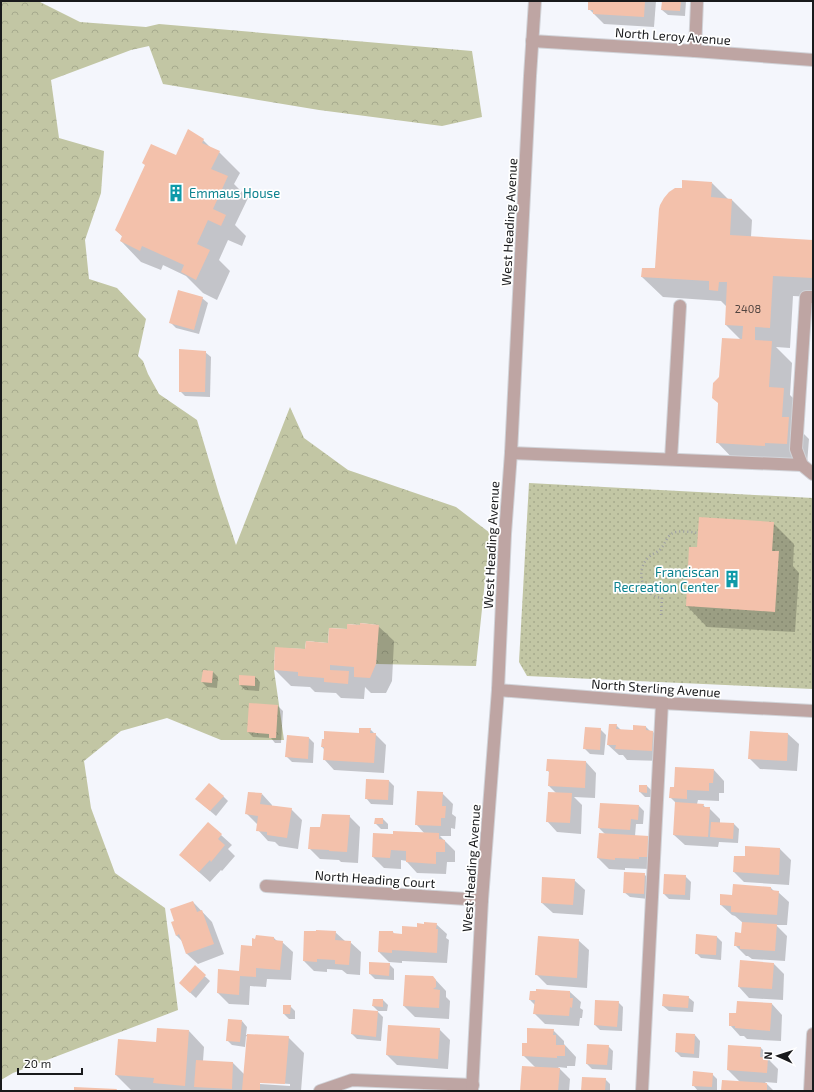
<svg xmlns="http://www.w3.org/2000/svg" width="814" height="1092" font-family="'Exo 2',sans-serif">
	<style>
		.forest { fill: url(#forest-crowns) }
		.park { fill: url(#park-dots) }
		.shadow { fill: #0003; fill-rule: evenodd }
		.building { fill: #f3c1ab }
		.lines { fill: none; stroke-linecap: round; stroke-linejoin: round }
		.minor-casing { stroke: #d1d3d8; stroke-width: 14 }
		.path { stroke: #9d9ea3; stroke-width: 2.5; stroke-dasharray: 1 3; stroke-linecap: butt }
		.minor { stroke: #bea5a3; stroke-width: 12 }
		.labels { text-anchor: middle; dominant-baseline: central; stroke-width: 3.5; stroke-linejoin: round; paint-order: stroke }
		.number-label { font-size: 11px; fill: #504440 }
		.street-label { font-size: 13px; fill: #191a1c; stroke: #fff }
		.culture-label { font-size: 13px; fill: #0d838f; stroke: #fff; text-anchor: start }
	</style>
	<defs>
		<pattern id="forest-crowns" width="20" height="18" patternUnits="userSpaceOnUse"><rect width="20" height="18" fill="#c2c6a4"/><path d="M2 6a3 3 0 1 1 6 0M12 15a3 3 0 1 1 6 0" fill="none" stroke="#a6aa8d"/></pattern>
		<pattern id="park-dots" width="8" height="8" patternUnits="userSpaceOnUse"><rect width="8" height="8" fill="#c2c6a4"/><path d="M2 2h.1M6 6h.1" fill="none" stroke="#a6aa8d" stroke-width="1.8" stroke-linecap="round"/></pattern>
	</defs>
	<rect width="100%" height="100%" fill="#f4f6fc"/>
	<!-- forest -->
	<polygon class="forest" points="1,1 38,1 80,22 146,27 159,24 472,51 482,117 442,126 319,110 163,84 149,46 131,50 51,80 59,138 104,151 101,193 85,240 89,279 117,288 146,319 138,356 143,361 148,374 159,394 197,420 219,494 236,545 290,407 304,438 348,470 456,507 490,533 476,666 376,664 378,625 360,623 360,625 348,624 347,629 329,628 328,643 306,641 305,649 275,648 274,670 284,740 221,740 167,718 121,731 84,761 91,808 115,873 165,908 178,1010 13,1073 1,1080"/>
	<!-- park -->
	<polygon class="park" points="529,483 813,498 813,689 527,676 519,662"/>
	<!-- shadow -->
	<g class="shadow">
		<polygon points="589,1 656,1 654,27 604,24 589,9"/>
		<polygon points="663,1 686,1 685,16 668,15 662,10"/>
		<polygon points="203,140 212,149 219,152 240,173 234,184 248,198 235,225 246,236 242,246 228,240 219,260 230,271 217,300 203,293 186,276 163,265 161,270 141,262 121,241 123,237 116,230 176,156"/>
		<polygon points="712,183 729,200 732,200 752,220 751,237 813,241 813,297 793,296 790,348 776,347 792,363 790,395 804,409 802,432 809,439 807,464 737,463 717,442 720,378 741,340 726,325 727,307 721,301 663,297 642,277 656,269"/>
		<polygon points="202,298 208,303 199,334 176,328 171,323"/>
		<polygon points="205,352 211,357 210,397 185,396 180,391"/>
		<polygon points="773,523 794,544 793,566 799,573 795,632 707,627 687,606 698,548"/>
		<polygon points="378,626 394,641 392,681 386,693 371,693 365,687 364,699 341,698 336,693 315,692 310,687 291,686 275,670 306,650 329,644"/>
		<polygon points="213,672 218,677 217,688 207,687 202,682"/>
		<polygon points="255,677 260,682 259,691 245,690 240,685"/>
		<polygon points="250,704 278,706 283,711 281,743 275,743 271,738 253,737 248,732"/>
		<polygon points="616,725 621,730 634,731 646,727 650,731 653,732 663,742 662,761 627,760 623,755 619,755 608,745"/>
		<polygon points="370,729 386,745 384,773 334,770 324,759 324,749 322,747"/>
		<polygon points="600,729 606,735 604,755 590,754 584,748"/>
		<polygon points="788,734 799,744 797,771 760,769 749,758"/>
		<polygon points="309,738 314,743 313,763 292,762 287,757"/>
		<polygon points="586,762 596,773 595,798 574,797 582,805 581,834 557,832 547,821 557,794 549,786 550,773 547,770"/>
		<polygon points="714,770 724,781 724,793 719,793 719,801 698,800 697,804 703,805 706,808 709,808 720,819 720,823 734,824 739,829 738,843 719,842 718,847 685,845 674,835 676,803 670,797"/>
		<polygon points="367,780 389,781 394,786 393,805 371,804 366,798"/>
		<polygon points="647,786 652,791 652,797 645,797 640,792"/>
		<polygon points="442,793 453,804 452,814 456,817 455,829 451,828 451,836 440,836 455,851 455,862 447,862 446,874 417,873 407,862 407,861 401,860 401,869 384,868 373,857 425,834 416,824"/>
		<polygon points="262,794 272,805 272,806 291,809 302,820 298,849 279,846 275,842 268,841 258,830 258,824 257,824 246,813"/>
		<polygon points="223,796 228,801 216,816 202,804"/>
		<polygon points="639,806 644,811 643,824 636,824 635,836 649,837 659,848 649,869 625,868 625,870 609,869 598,858 606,835 599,828"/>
		<polygon points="349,816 360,827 358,863 341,862 339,860 320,859 309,848 321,828"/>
		<polygon points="383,819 388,824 388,829 381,829 375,823"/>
		<polygon points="221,835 232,845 228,849 235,856 222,871 221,870 210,882 180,855"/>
		<polygon points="746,847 780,849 791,860 789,885 744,882 734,872 746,857"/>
		<polygon points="644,874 649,879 648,899 630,897 624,892"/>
		<polygon points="685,876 691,882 690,900 669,899 664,894"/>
		<polygon points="574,880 585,890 583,915 553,913 542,903"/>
		<polygon points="771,888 774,891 778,892 789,902 787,925 776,925 787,936 785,961 752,959 748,956 746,956 735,945 742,934 743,923 735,916 732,915 721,905 733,896"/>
		<polygon points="193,902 212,922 224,954 198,964 187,954 182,941 176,935 175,921"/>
		<polygon points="436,924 447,934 446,938 449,940 447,963 402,961 402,963 389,962 379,952 393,932 395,935 403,935 425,925"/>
		<polygon points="335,932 345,941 350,942 361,952 360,975 347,974 342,970 327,969 327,972 314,971 304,961"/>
		<polygon points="697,936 717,937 722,942 721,960 701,958 696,953"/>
		<polygon points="274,938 277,941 282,942 293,952 291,980 267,979 266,987 250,986 249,1005 229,1004 218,993 239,972 253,947"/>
		<polygon points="578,940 589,950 587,988 547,985 537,975"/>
		<polygon points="370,963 389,964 394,969 394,980 375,979 370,974"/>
		<polygon points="774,964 784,974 783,1000 749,998 739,987"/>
		<polygon points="195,967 210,981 196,998 185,988"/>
		<polygon points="406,976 433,977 446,991 446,997 450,1001 449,1019 415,1017 404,1006"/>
		<polygon points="570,992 581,1002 580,1008 583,1010 582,1018 580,1018 579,1026 545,1024 534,1013 535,1005 530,1000"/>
		<polygon points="688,997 694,1002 693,1012 669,1011 663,1006"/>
		<polygon points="383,1000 388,1005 387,1011 378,1011 373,1006"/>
		<polygon points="618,1002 623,1007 622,1031 600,1030 595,1025"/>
		<polygon points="772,1004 782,1015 781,1041 747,1039 744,1036 740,1036 730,1025 737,1014"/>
		<polygon points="290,1006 295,1011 295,1019 289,1019 284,1014"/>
		<polygon points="378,1012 383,1017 381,1041 357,1039 352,1034"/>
		<path d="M 242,1021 L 247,1027 L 246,1035 L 288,1037 L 304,1053 L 301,1091 L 244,1091 L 243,1090 L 242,1091 L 132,1091 L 116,1075 L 157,1043 L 189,1031 L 204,1047 L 203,1061 L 233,1063 L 244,1074 L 248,1037 L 246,1036 L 245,1047 L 232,1045 L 227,1040 ZM 260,1082 L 290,1084 L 290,1086 L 260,1084 Z"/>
		<polygon points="439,1029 450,1040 448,1069 397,1065 387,1055"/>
		<polygon points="553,1030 564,1041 564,1044 576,1057 575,1066 567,1066 567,1068 558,1067 570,1079 569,1091 521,1091 535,1067 523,1055 528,1044"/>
		<polygon points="695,1035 700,1041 699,1058 681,1057 676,1052"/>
		<polygon points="608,1046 613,1051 612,1070 592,1069 587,1064"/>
		<polygon points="760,1047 771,1058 770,1061 778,1069 777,1083 765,1082 774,1091 722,1091 740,1082 728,1070"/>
		<polygon points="712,1074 717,1079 717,1091 698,1091 693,1085"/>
		<polygon points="605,1079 610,1084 610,1091 582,1091"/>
	</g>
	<!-- building -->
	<g class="building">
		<polygon points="588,1 645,1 644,17 593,14 593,10 588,10"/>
		<polygon points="662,1 681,1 680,11 661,10"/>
		<polygon points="188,129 204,139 202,143 220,151 211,169 228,176 213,209 226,215 221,226 208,220 197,244 210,250 196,280 181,272 184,265 142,246 140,251 120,241 122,236 115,230 145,165 142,163 151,144 176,155"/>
		<polygon points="682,180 712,182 711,197 732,199 730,235 813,240 813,278 773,276 770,328 755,327 755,340 772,341 769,387 784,388 782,417 789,417 787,444 765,443 765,446 716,443 718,403 712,398 713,383 719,377 722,338 742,339 743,326 725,325 727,282 719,282 718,291 709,290 709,281 641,277 642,268 655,268 659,209 660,205 664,198 669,192 675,188 682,188"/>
		<polygon points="178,290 203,297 194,330 169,323"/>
		<polygon points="179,349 206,351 205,392 179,392"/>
		<polygon points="699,517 774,522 772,551 779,551 775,612 686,606 689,547 697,547"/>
		<polygon points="360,623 379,625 376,664 370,678 354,677 354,667 330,665 330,670 349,671 348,684 324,682 324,678 298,676 298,672 274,670 275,647 305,649 306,641 328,643 329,628 347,629 347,624 360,625"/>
		<polygon points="203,670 213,671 212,683 201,682"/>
		<polygon points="239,675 255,676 255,686 239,685"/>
		<polygon points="249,703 278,705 276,738 269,738 269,734 247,732"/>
		<polygon points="609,724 617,724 616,729 633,730 633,725 646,726 646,730 653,731 652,751 615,749 616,745 607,745"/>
		<polygon points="585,727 601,728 600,750 583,749"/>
		<polygon points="359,728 371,728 370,733 376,733 374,763 323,760 324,747 321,747 322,739 324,739 324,731 359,733"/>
		<polygon points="750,731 788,733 787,761 748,759"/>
		<polygon points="287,735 309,737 308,759 285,757"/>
		<polygon points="547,759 586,761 585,788 548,786 549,771 546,771"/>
		<polygon points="675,767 714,769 713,783 709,783 709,791 687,790 687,799 669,798 670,787 674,787"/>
		<polygon points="366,779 389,780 388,800 365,799"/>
		<polygon points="209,783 224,796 210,811 195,799"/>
		<polygon points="639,785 647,785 647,793 639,792"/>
		<polygon points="417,791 443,792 442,806 446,806 445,818 441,818 441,826 415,825"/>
		<polygon points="248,792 262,793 260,804 292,808 287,838 267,835 267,832 256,831 258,816 245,814"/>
		<polygon points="548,792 572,793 570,823 546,822"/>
		<polygon points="675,802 704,804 703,807 710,807 708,837 673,835"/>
		<polygon points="600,803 639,805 638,820 631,819 630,830 598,828"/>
		<polygon points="322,814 350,815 347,852 329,851 329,850 308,849 310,827 320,827"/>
		<polygon points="375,818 383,818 383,824 374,824"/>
		<polygon points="208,822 222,834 218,839 225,845 211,862 210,860 199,872 179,855"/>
		<polygon points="711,822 734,823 733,839 710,837"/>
		<polygon points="393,831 439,833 439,839 445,840 445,852 436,852 436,864 406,862 406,851 391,850 390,858 372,857 373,833 393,834"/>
		<polygon points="599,833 649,836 648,857 639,857 639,859 615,858 615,860 597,858"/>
		<polygon points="745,846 780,848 779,875 733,872 734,856 745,856"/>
		<polygon points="624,872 645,873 644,894 623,893"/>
		<polygon points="664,874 686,875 685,895 663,894"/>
		<polygon points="542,877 575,879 573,905 541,903"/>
		<polygon points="733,884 771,887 771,890 779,891 777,915 731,912 731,906 720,905 720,894 732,895"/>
		<polygon points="193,901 197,912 202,910 214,944 186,954 179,934 176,936 171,922 174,921 170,909"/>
		<polygon points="424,922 437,923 436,929 438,929 437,953 392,950 392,953 378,952 379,931 393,931 393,933 402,934 402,926 417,927 417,923 424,924"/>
		<polygon points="742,922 777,924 775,951 740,949 740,946 734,946 735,932 741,933"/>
		<polygon points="316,930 336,931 335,940 351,941 349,965 335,964 335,960 317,959 317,962 303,961 304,931 316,931"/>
		<polygon points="696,934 717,936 716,955 695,954"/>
		<polygon points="256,935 274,937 274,940 283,941 280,970 256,968 256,977 240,976 239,995 217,993 218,969 239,971 241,945 252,946 252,938 255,939"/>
		<polygon points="538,936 579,939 577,978 535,975"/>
		<polygon points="740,960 774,963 772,989 738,987"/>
		<polygon points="369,962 390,963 389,976 369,974"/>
		<polygon points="195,965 206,975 190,993 179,983"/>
		<polygon points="405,975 433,976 436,980 436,987 433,989 440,990 439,1008 403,1006"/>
		<polygon points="536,989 570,991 570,998 573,998 572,1008 570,1007 569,1016 533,1014 535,1000 529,1000 530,991 536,991"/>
		<polygon points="663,994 689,996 688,1008 662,1006"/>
		<polygon points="373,999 383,999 383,1007 372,1006"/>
		<polygon points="595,1000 619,1001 617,1027 594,1025"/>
		<polygon points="737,1001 772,1003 770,1031 735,1028 735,1026 729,1026 729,1013 736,1013"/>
		<polygon points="283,1005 291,1005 290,1014 283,1014"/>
		<polygon points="353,1009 378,1011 376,1037 351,1034"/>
		<polygon points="228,1019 242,1020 240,1042 226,1041"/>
		<polygon points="388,1025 440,1028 438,1059 386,1055"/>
		<polygon points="157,1028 189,1030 185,1086 153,1083 154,1078 115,1075 118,1039 156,1042"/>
		<polygon points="527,1028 554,1029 553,1035 556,1035 556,1045 565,1045 565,1056 557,1056 557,1058 522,1056 522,1043 527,1043"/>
		<polygon points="676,1033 695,1034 694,1054 675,1052"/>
		<polygon points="247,1034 289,1036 285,1084 260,1083 260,1091 242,1090"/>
		<polygon points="587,1044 609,1045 607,1065 586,1064"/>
		<polygon points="728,1045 761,1047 760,1057 768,1058 767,1073 727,1070"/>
		<polygon points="196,1060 233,1062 232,1089 194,1087"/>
		<polygon points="522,1066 560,1068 558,1091 520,1091"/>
		<polygon points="693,1071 713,1073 712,1087 692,1086"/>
		<polygon points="582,1077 606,1078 605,1091 581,1091"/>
		<polygon points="722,1080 767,1083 767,1091 721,1091"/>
		<polygon points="74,1087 117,1089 116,1091 74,1091"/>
	</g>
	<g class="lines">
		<!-- minor casing -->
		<g class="minor-casing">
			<g id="minor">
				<polyline points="532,41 695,51 813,60"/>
				<polyline points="695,51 697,1"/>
				<polyline points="813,297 806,297 796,449 802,465 813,474"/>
				<polyline points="511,453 802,465"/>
				<polyline points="671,459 680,306"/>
				<polyline points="498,690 662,703 813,711"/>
				<polyline points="266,886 482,900"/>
				<polyline points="320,1091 352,1080 473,1085"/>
				<polyline points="472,1091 482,900 498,690 505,534 511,453 530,76 535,1"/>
				<polyline points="642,1091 662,703"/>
				<polyline points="810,1091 813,1034"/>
			</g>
		</g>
		<!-- path -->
		<path class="path" d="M 661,615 L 662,598 C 654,597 648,593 644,586 C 639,576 641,563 650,556 C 654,553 659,552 662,547 C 666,542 667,536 673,533 C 680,530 690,532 698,533"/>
		<!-- minor -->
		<use href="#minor" class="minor"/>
	</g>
	<!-- icons -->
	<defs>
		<g id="building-bare" transform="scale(1.38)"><path d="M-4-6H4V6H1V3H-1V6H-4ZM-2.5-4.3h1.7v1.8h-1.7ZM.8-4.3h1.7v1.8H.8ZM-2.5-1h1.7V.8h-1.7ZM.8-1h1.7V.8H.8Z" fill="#0f9aa8" stroke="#fff" stroke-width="2.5" paint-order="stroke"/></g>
	</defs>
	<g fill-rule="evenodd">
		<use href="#building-bare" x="176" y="193"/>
		<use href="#building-bare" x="732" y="579"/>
	</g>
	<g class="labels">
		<!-- number labels -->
		<g class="number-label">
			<text x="748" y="308">2408</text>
		</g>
		<!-- street labels -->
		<g class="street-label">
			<text transform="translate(673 36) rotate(4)">North Leroy Avenue</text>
			<text transform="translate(509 222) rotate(-87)">West Heading Avenue</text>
			<text transform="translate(491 545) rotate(-87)">West Heading Avenue</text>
			<text transform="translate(656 688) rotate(4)">North Sterling Avenue</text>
			<text transform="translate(471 868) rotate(-86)">West Heading Avenue</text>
			<text transform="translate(375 879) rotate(4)">North Heading Court</text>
		</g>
		<!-- culture labels -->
		<g class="culture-label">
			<text x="189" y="193">Emmaus House</text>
			<text x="719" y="572" text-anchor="end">Franciscan<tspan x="719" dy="15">Recreation Center</tspan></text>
		</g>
	</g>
	<!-- border -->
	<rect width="814" height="1092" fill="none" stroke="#191a1c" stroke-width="4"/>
	<!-- north arrow -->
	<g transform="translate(778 1056) rotate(273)" stroke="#ffffff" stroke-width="3" paint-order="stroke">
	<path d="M0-3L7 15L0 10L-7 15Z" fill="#191a1c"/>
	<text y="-6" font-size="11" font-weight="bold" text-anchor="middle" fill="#191a1c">N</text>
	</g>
	<!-- scale -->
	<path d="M18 1068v6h64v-6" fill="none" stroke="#191a1c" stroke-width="2"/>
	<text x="24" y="1068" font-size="12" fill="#191a1c" stroke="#ffffff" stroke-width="3" paint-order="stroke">20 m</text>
</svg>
